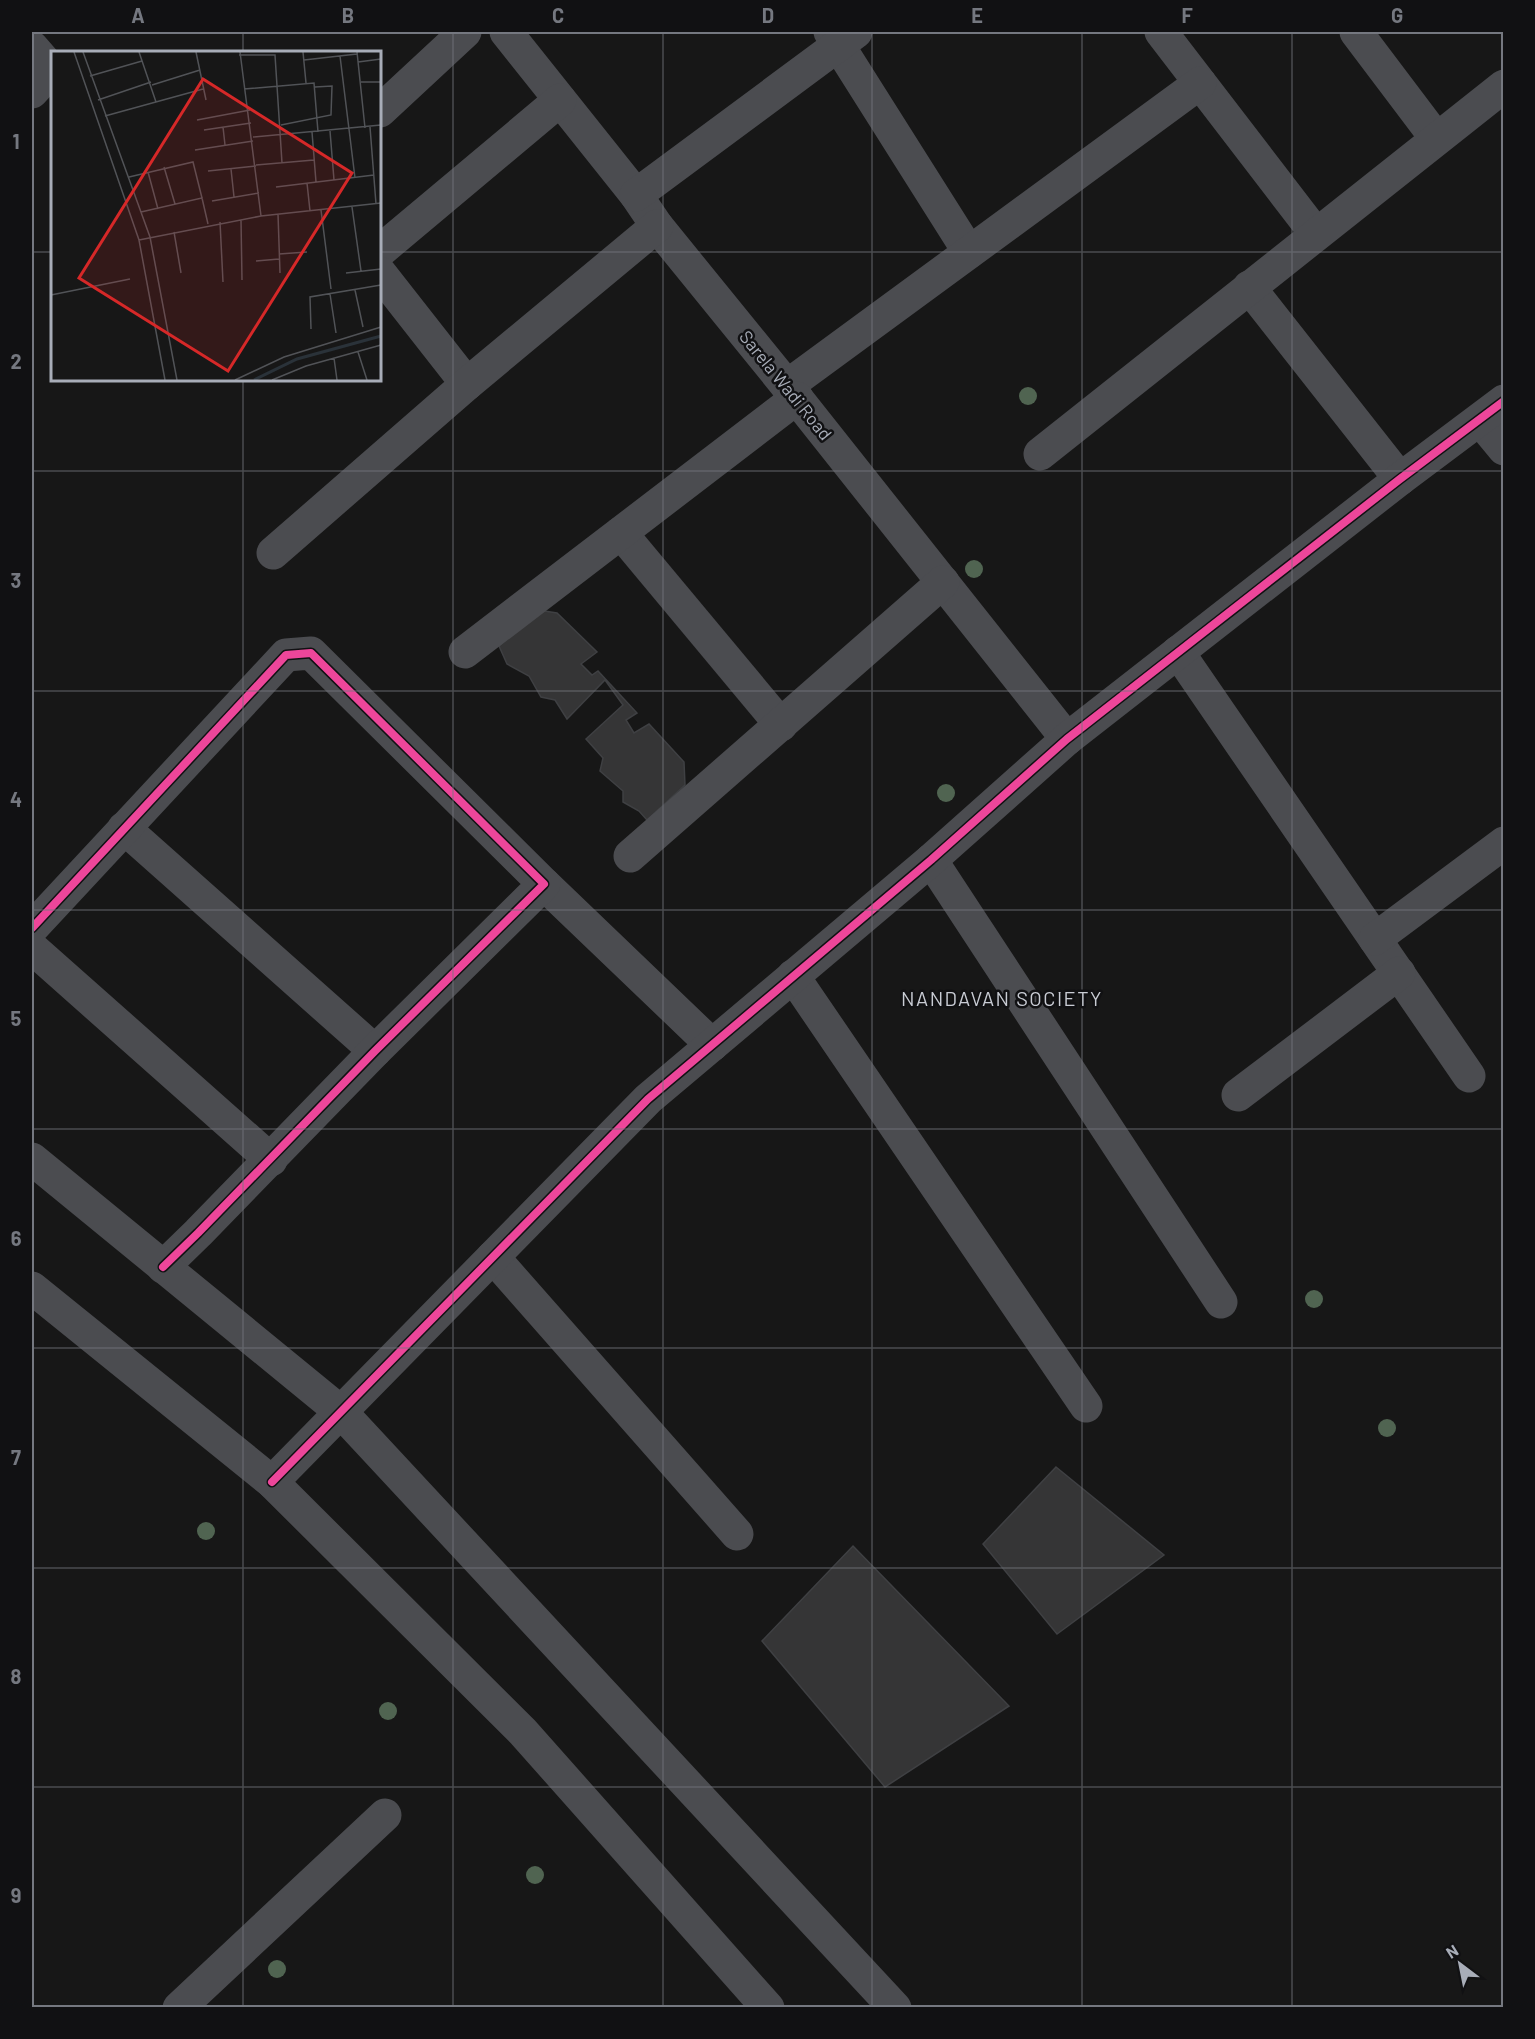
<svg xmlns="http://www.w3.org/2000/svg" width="1535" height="2039" font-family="Barlow,sans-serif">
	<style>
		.building { fill: #353536; stroke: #3f4043; stroke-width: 1.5 }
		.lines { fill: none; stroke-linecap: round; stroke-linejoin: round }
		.minor { stroke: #4b4c50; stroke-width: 33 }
		.tertiary { stroke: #4b4c50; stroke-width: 33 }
		.cycleway-casing { stroke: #111113; stroke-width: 11 }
		.cycleway { stroke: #ed469a; stroke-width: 8 }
		.tree { fill: #506451 }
		.grid { fill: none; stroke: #757880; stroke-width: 1.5; stroke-opacity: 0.55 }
		.labels { text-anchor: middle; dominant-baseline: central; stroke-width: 5; stroke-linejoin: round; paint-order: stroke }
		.street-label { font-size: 18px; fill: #a8adb8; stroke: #111113 }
		.neighbourhood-label { font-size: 20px; letter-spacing: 1.5px; fill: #c9ccd4; stroke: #111113 }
		.inset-river { fill: none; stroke: #2a3239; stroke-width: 3 }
		.inset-road { fill: none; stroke: #515357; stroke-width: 1.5 }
		.view { fill: #d62828; fill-opacity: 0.15; stroke: #d62828; stroke-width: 3 }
		.inset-edge { fill: none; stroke: #a8adb8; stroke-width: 3 }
		.neatline { fill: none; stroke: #757880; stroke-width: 2 }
		.grid-label { font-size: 20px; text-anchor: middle; font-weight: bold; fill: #757880 }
	</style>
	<rect width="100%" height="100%" fill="#171717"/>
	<!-- building -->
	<g class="building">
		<polygon points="538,610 557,613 597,652 581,664 592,675 598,671 637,713 626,720 634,733 649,724 684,762 685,785 647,820 639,811 623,802 623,791 600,771 603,758 586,739 623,705 605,680 567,719 555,700 541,697 529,676 507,664 499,646"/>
		<polygon points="1056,1467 1164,1555 1057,1634 983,1544"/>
		<polygon points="853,1546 1009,1706 885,1787 762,1641"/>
	</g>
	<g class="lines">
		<!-- minor -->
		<g class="minor">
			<polyline points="506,32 636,195 657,226 787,386 1067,739"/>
			<polyline points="830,32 969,252"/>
			<polyline points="1161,32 1316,234"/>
			<polyline points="1356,32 1436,138"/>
			<polyline points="32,47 52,70 32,92"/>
			<polyline points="380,111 465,32"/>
			<polyline points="636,195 856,32"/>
			<polyline points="380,251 560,100"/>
			<polyline points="380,273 467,384"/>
			<polyline points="1249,287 1400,479"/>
			<polyline points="787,386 1200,83"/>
			<polyline points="1480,420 1504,449"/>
			<polyline points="1040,454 1504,86"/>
			<polyline points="621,533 781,725"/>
			<polyline points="273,553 467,384 657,226"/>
			<polyline points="465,652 797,398"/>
			<polyline points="1178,652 1469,1076"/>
			<polyline points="124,828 375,1051"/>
			<polyline points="630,856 943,582"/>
			<polyline points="931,860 1221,1302"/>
			<polyline points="544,884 712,1045"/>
			<polyline points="32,928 286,655 311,653 544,884 375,1051 198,1233 163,1267"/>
			<polyline points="1375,939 1504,843"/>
			<polyline points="32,948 271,1160"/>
			<polyline points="793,976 1086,1406"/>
			<polyline points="1238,1095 1399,973"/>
			<polyline points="493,1257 737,1534"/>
			<polyline points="272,1482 648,1099 931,860 1067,739 1400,479 1504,401"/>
			<polyline points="179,2008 385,1815"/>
		</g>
		<!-- tertiary -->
		<g class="tertiary">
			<polyline points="32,1159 341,1412 895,2008"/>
			<polyline points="32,1288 272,1482 523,1732 768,2008"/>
		</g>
		<!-- cycleway casing -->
		<g class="cycleway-casing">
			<g id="cycleway">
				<polyline points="32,928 286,655 311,653 544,884 375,1051 198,1233 163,1267"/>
				<polyline points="272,1482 648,1099 931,860 1067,739 1400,479 1504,401"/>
			</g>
		</g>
		<!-- cycleway -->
		<use href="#cycleway" class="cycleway"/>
	</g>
	<!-- trees -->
	<g class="tree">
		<circle cx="1028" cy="396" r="9"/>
		<circle cx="974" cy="569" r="9"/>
		<circle cx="946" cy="793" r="9"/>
		<circle cx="1314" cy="1299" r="9"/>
		<circle cx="1387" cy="1428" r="9"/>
		<circle cx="206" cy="1531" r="9"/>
		<circle cx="388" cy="1711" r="9"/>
		<circle cx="535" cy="1875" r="9"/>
		<circle cx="277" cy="1969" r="9"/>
	</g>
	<!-- grid -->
	<path class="grid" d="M 243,32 L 243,52M 453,32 L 453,2008M 663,32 L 663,2008M 872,32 L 872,2008M 1082,32 L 1082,2008M 1292,32 L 1292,2008M 32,252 L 52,252M 380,252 L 1504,252M 243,380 L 243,2008M 32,471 L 1504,471M 32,691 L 1504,691M 32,910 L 1504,910M 32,1129 L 1504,1129M 32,1348 L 1504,1348M 32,1568 L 1504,1568M 32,1787 L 1504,1787"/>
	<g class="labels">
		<!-- street labels -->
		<g class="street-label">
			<text transform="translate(786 385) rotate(51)">Sarela Wadi Road</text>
		</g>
		<!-- neighbourhood labels -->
		<g class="neighbourhood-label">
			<text x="1002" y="998">NANDAVAN SOCIETY</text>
		</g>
	</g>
	<!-- overview -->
	<g transform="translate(51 51)">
		<rect width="330" height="330" fill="#171717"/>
		<path class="inset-river" d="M 203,329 L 246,308 L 330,285"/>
		<path class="inset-road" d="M 23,1 L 88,189 L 114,329M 32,1 L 99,186 L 126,329M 88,1 L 105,51M 145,1 L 155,49M 189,1 L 210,165M 252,1 L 255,32M 306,1 L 314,77M 188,4 L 224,4 L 231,112M 289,5 L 304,127M 253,9 L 306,3M 307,11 L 330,8M 39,25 L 91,10M 310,31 L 330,31M 101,34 L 149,19M 193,38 L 263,32 L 267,81M 47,49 L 100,31M 54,65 L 152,38M 146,69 L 199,59M 230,74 L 280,64 L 281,35 L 264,36M 172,76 L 174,94M 319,76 L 325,153M 153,79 L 200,72M 279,80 L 283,129M 261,81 L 265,131M 202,86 L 330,74M 144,99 L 202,90M 205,114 L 263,109M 113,116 L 124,153M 180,118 L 183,146M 157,120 L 205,115M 97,121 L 107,158M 78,126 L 142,111 L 151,147 L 90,161M 256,132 L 259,160M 225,136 L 323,124M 151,147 L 157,173M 161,150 L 208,142M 301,156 L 310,220M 270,159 L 280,238M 227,163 L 229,222M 190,169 L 191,229M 169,171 L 172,231M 123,181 L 130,222M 88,189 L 210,165 L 330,152M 228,203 L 256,201M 205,210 L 228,208M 295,222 L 330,218M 304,239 L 312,276M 279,243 L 285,282M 0,244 L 79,228M 260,278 L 259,246 L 330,234M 307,301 L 316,329M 283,307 L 286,329M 184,329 L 233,306 L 330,276M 221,329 L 255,315 L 330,294"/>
		<path class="view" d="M 152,28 L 301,122 L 177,320 L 28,227 Z"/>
		<rect width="330" height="330" class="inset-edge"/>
	</g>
	<!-- border -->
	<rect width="1535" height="2039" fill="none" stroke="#111113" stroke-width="66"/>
	<!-- north arrow -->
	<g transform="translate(1460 1964) rotate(328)" stroke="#111113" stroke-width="4.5" paint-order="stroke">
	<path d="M0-4.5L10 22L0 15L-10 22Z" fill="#a8adb8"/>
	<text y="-9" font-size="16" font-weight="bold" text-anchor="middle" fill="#a8adb8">N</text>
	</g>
	<rect x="33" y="33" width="1469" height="1973" class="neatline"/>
	<g class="grid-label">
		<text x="138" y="23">A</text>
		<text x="348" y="23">B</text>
		<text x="558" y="23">C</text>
		<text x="768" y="23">D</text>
		<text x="977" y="23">E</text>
		<text x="1187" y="23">F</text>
		<text x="1397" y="23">G</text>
		<text x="16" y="149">1</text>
		<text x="16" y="369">2</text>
		<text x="16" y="588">3</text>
		<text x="16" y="807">4</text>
		<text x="16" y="1026">5</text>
		<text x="16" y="1246">6</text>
		<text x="16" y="1465">7</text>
		<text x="16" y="1684">8</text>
		<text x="16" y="1903">9</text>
	</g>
</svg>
